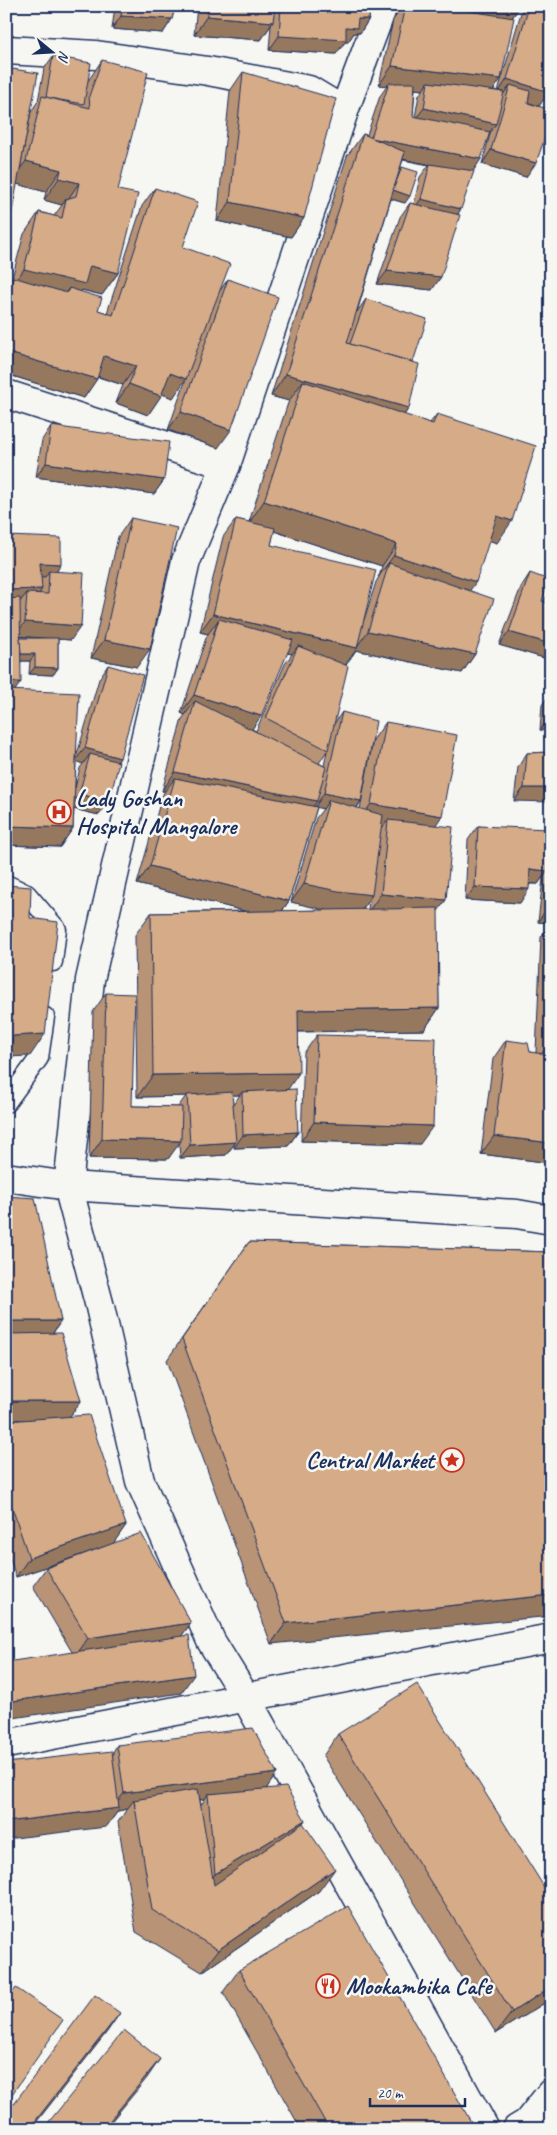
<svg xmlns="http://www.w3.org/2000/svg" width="557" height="2135" font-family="Caveat,sans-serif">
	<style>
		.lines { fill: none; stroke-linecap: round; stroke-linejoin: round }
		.service-casing { stroke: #1b2f5e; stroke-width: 21 }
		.minor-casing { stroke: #1b2f5e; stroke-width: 31 }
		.tertiary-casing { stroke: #1b2f5e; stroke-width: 31 }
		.service { stroke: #f6f6f2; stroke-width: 18 }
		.minor { stroke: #f6f6f2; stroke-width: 28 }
		.tertiary { stroke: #f6f6f2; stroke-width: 28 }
		.wall { fill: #b89374; stroke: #1b2f5e; fill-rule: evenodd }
		.shaded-wall { fill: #96785e; stroke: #1b2f5e }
		.building { fill: #d6ab87; stroke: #1b2f5e }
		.labels { text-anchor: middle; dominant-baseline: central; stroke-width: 5; stroke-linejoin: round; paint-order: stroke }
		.poi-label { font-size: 24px; font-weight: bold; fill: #1b2f5e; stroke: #f6f6f2; text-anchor: start }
	</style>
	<rect width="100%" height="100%" fill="#f6f6f2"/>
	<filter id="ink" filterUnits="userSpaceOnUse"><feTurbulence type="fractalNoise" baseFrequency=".02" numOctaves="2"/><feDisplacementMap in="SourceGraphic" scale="10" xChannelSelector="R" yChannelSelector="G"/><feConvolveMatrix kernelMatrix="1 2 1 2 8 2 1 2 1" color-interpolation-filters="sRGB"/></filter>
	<g filter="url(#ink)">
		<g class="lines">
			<!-- service casing -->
			<g class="service-casing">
				<g id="service">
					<polyline points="6,884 27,894 57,929 53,962"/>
					<polyline points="6,1103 39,1058 45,1017"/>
				</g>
			</g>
			<!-- minor casing -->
			<g class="minor-casing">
				<g id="minor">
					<polyline points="383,6 344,111 226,465 186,561 90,980 68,1186 100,1307 140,1481 211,1641 246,1698 485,2129"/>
					<polyline points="6,50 96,55 208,71 309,90 344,111"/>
					<polyline points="6,394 226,465"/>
					<polyline points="6,1744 551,1638"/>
					<polyline points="517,2129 527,2123 551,2093"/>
				</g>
			</g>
			<!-- tertiary casing -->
			<g class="tertiary-casing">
				<polyline id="tertiary" points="6,1177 68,1186 517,1214 551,1220"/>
			</g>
			<!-- service -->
			<use href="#service" class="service"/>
			<!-- minor -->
			<use href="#minor" class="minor"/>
			<!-- tertiary -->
			<use href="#tertiary" class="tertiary"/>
		</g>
		<!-- wall -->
		<g class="wall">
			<polygon points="115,6 175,6 172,19 163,33 112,29"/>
			<polygon points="197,6 370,6 369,19 360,33 354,33 348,42 345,42 336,54 269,50 271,25 261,40 194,35"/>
			<path d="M 403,6 L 520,6 L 512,18 L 494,90 L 498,91 L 523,6 L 551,6 L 549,92 L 539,106 L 526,177 L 482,164 L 491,130 L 473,171 L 432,290 L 377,284 L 400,217 L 410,203 L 414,204 L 420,177 L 429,165 L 403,160 L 400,169 L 402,167 L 405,203 L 391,199 L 357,312 L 366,299 L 413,362 L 409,408 L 404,415 L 430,423 L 437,414 L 497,543 L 489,540 L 469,591 L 475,654 L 462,673 L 356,650 L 346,665 L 334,724 L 342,712 L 361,801 L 357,808 L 360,809 L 373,740 L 386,722 L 436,825 L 439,1008 L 424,1030 L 298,1032 L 287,1090 L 298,1132 L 288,1146 L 234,1148 L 234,1144 L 226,1155 L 180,1158 L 179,1143 L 168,1159 L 89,1158 L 93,1012 L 106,993 L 132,1106 L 178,1107 L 186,1096 L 137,1097 L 135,935 L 151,913 L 245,911 L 137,884 L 162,796 L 165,791 L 162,791 L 182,719 L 185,715 L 181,713 L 206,638 L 208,634 L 200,632 L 223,537 L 236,519 L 249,522 L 288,403 L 289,401 L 271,396 L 347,156 L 363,134 L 367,135 L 380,96 L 387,86 L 379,85 L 393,20 ZM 415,89 L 423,90 L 419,95 L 415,117 L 413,116 ZM 274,531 L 382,566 L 379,577 L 376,582 L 364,620 L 271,545 ZM 287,653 L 292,654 L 285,664 L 256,731 L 252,729 ZM 327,751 L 324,766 L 319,763 ZM 317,807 L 323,809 L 316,818 L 291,902 L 329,910 L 282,911 L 289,901 ZM 369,899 L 368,910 L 362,910 ZM 232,1095 L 240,1095 L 233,1105 Z"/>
			<polygon points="53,56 88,81 102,60 118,190 118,273 102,295 82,290 80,291 98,310 107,313 142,206 155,188 183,247 219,292 228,279 218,448 168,430 194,356 173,398 162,394 148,415 116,403 123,385 98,377 84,398 6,374 6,287 12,278 24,234 39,212 54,216 62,205 44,200 46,192 17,184 31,112 38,101 44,69"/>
			<polygon points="243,72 304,218 291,237 217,221 230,91"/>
			<polygon points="551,138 551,152 548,152"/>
			<polygon points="51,426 164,480 154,494 36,477 42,440"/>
			<polygon points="131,518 137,667 91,658 118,537"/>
			<path d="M 6,536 L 61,564 L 57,571 L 71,640 L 58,639 L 58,668 L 53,675 L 29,674 L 30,661 L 21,661 L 15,690 L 76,758 L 99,679 L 108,665 L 120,758 L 117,762 L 99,815 L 74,809 L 73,828 L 60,847 L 6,845 ZM 20,636 L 48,638 L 20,638 ZM 76,761 L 83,764 L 80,768 L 75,788 Z"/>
			<polygon points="530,573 542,601 544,602 546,597 551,590 551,660 499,645 521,587"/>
			<polygon points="551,692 551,730 540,730 542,705"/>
			<polygon points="551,752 514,801 518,767 527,753"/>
			<polygon points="478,826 549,834 551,831 551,867 547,867 547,871 538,884 530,884 520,903 465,900 468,840"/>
			<polygon points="551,867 551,1163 481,1154 493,1059 506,1040 530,1052 536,1053 541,937 550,923 538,922 543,878"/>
			<polygon points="317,1035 420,1144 301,1141 304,1053"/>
			<polygon points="6,1196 61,1321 53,1333 81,1401 70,1416 126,1525 113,1543 191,1623 181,1636 181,1693 72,1652 33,1586 46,1568 93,1551 16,1577 6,1547 6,1421 19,1420 6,1420"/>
			<polygon points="249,1242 551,1252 271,1644 167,1360"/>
			<polygon points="338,1734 551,1999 496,2033 323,1756"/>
			<path d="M 117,1745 L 277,1773 L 266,1789 L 305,1820 L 302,1824 L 319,1891 L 202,1972 L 136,1932 L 118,1822 L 127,1809 L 118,1811 L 106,1827 L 113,1752 ZM 205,1799 L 201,1805 L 200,1800 Z"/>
			<polygon points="239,1970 475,2129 301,2129 223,1992"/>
		</g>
		<!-- shaded-wall -->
		<g class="shaded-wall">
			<polygon points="413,6 515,6 520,7 510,20"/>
			<polygon points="121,16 172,19 163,33 112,29"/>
			<polygon points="207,16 273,22 261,40 194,35"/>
			<polygon points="358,19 369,19 360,33 354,33 348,42 345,42 336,54 269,50 279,36 346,27"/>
			<polygon points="392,66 501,79 488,98 428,82 423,90 388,86 389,83 387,86 379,85"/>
			<polygon points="507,79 549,92 539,106 507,96 510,85 503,95 498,93"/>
			<polygon points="424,108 496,124 486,137 414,121"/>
			<polygon points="371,138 481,159 472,173 362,151"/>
			<polygon points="491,150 536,163 526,177 482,164"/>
			<polygon points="26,161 61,170 46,192 10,182"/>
			<polygon points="59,178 79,183 66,202 66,199 62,205 44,200"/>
			<polygon points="393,190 410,196 405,203 388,198"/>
			<polygon points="421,199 461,209 452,223 412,212"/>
			<polygon points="230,202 304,218 291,237 217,221"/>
			<polygon points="6,216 11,217 6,224"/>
			<polygon points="90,266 118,273 102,295 82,290 70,306 67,293 69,288 59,303 9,290 24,269"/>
			<polygon points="387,271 441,277 432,290 377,284"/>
			<polygon points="6,352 97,379 84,398 6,374"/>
			<polygon points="104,356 136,366 123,385 91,374"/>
			<polygon points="170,373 186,379 173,398 157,392"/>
			<polygon points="286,374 409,408 393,430 303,381 289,401 271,396"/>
			<polygon points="129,384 161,396 148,415 116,403"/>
			<polygon points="181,412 231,430 218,448 168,430"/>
			<polygon points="46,463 164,480 154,494 36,477"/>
			<polygon points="264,501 397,544 382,566 249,523"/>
			<polygon points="497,516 512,521 497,543 482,538"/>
			<polygon points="394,555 476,582 460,604 389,563 378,577"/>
			<polygon points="40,563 61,564 52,578 49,571 45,577 31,576"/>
			<polygon points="42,589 33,603 27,593 19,603 6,604 6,590"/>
			<polygon points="213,614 356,648 368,631 475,654 462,673 356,650 344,667 298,646 292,654 213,635 219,619 208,634 200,632"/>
			<polygon points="25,622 81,626 71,640 15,636"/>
			<polygon points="509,632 551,644 551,660 499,645"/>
			<polygon points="104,640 150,649 137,667 91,658"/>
			<polygon points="19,654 35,654 30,661 14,661"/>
			<polygon points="35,667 58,668 53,675 29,674"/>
			<polygon points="6,682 21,682 11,696 6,696"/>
			<polygon points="194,695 261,716 248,735 195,701 185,715 181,713"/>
			<polygon points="550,716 551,716 551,730 540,730"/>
			<polygon points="85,748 120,758 110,772 90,754 83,764 75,761"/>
			<polygon points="175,772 317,801 304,820 175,778 165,791 162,791"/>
			<polygon points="524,788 551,788 551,802 514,801"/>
			<polygon points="324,793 361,801 352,815 329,800 323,809 315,807"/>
			<polygon points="79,794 109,802 99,815 69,808"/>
			<polygon points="371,804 442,816 429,835 388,820 383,827 358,822"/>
			<polygon points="6,826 73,828 60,847 6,845"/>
			<polygon points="551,862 551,867 547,867"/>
			<polygon points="150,866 289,901 276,919 137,884"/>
			<polygon points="530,869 547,871 538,884 521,883"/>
			<polygon points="304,884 372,895 359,914 325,910 291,902"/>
			<polygon points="475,887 529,889 520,903 465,900"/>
			<polygon points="381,894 446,900 433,918 368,912"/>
			<polygon points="547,908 551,909 550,923 538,922"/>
			<polygon points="439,1008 424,1030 283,1032 298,1010"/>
			<polygon points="45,1034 30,1056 6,1057 13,1036"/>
			<polygon points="549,1043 551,1043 551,1062 536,1062"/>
			<polygon points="299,1073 284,1095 242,1092 240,1095 137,1097 153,1075"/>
			<polygon points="314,1122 433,1126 420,1144 301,1141"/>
			<polygon points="298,1132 288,1146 234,1148 243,1135"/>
			<polygon points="494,1136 551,1143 551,1163 481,1154"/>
			<polygon points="102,1139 181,1141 168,1159 89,1158"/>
			<polygon points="236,1142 226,1155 180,1158 190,1145"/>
			<polygon points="6,1321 61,1321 48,1340 6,1339"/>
			<polygon points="6,1401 81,1401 68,1419 6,1420"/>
			<polygon points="126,1525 113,1544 16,1577 29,1558"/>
			<polygon points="551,1595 551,1616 271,1644 286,1623"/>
			<polygon points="191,1623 178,1641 75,1657 88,1638"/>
			<polygon points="194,1675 181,1693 6,1719 6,1702"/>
			<polygon points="277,1773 264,1792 208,1794 205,1799 135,1808 134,1800 127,1809 118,1811 106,1827 6,1839 6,1822 112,1809 124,1793"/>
			<polygon points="305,1820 292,1838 202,1893 215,1874"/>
			<polygon points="335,1869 319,1891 202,1972 218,1950"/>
			<polygon points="551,1987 551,1999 496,2033 512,2012"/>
			<polygon points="120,2013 107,2032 31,2129 29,2129"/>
			<polygon points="160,2059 147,2078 105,2129 103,2129"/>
		</g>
		<!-- building -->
		<g class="building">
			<polygon points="123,6 175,6 172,19 121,16"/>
			<polygon points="208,6 275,6 273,22 207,16"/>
			<polygon points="281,6 370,6 369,19 358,19 357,28 346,27 346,40 279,36"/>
			<polygon points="405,6 437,6 514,18 501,79 392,66"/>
			<polygon points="529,6 551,6 551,82 549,92 507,79"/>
			<polygon points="53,56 91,63 84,104 60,100 46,97"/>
			<polygon points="102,60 148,72 118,190 138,194 118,273 90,266 85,284 24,269 39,212 62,218 66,199 76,196 79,183 59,178 61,170 26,161 42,96 90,108 89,96"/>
			<polygon points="6,68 38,73 11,217 6,216"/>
			<polygon points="243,72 336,99 304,218 230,202"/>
			<polygon points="428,82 504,92 496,124 424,108"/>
			<polygon points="389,83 415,83 413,116 490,132 481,159 371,138"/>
			<polygon points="510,85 530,91 528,103 551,110 551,120 536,163 491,150"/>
			<polygon points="363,134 405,152 347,343 419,364 409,408 286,374"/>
			<polygon points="430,164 474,171 461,209 421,199"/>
			<polygon points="402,167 418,172 410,196 393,190"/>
			<polygon points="155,188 198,202 183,247 230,264 186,379 170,373 161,396 129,384 136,366 104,356 97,379 6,352 6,300 13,277 67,293 69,288 102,298 98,310 113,315"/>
			<polygon points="410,203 460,215 441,277 387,271"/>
			<polygon points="228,279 278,297 231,430 181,412"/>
			<polygon points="366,299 427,319 413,362 350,344"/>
			<polygon points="303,381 433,424 437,414 536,446 512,521 497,516 476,582 394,555 397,544 264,501"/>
			<polygon points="51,426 169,442 164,480 46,463"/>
			<polygon points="131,518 177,528 150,649 104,640"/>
			<polygon points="236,519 275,528 271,545 376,570 357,648 213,614"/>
			<polygon points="6,536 61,538 61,564 40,563 42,589 6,590"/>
			<polygon points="389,563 494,599 475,654 368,631"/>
			<polygon points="49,571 84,573 81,626 25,622 27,593 48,594"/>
			<polygon points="530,573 549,580 542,601 550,604 551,601 551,644 509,632"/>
			<polygon points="20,598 21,682 6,682 6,599"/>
			<polygon points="219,619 293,640 261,716 194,695"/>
			<polygon points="20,638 58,638 58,668 35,667 35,654 21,654"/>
			<polygon points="298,646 348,666 328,750 266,718"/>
			<polygon points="108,665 143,675 120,758 85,748"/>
			<polygon points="6,690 79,693 73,828 6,826"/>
			<polygon points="195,701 326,767 317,801 175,772"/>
			<polygon points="551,701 551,716 550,716"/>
			<polygon points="342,712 376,721 361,801 324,793"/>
			<polygon points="386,722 457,735 442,816 371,804"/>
			<polygon points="551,752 551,788 524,788 527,753"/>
			<polygon points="90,754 119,762 109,802 79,794"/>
			<polygon points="175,778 317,807 289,901 150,866"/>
			<polygon points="329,800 383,815 372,895 338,891 304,884"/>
			<polygon points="388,820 453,827 446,900 381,894"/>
			<polygon points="478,826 549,829 547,871 530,869 529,889 475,887"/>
			<polygon points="551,878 551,909 547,908"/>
			<polygon points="6,885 31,887 30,918 58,922 45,1034 13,1036 6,1071"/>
			<polygon points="438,908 439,1008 298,1010 299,1073 153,1075 151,913"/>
			<polygon points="106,993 135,994 132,1106 182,1107 181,1141 102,1139"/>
			<polygon points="551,1000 551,1043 549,1043"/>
			<polygon points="317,1035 436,1038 433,1126 314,1122"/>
			<polygon points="506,1040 528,1043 530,1052 551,1055 551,1143 494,1136"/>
			<polygon points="296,1089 298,1132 243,1135 242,1092"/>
			<polygon points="232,1092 236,1142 190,1145 187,1095"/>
			<polygon points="6,1196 35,1198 61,1321 6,1321"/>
			<polygon points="249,1242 551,1252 551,1595 286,1623 182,1339"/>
			<polygon points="61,1333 81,1401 6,1401 6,1334"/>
			<polygon points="89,1415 126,1525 29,1558 6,1489 6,1421"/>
			<polygon points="141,1533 191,1623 88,1638 46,1568"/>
			<polygon points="189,1635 194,1675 6,1702 6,1662"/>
			<polygon points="417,1684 551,1898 551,1987 512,2012 338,1734"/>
			<polygon points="253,1728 277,1773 124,1793 117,1745"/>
			<polygon points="112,1751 119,1808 6,1822 6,1763"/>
			<polygon points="286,1787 305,1820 215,1874 208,1794"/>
			<polygon points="198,1789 214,1885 303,1823 335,1869 218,1950 152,1910 134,1800"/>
			<polygon points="348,1906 475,2129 329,2129 239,1970"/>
			<polygon points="16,1988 63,2020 6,2103 6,2002"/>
			<polygon points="95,1995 120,2013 29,2129 6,2129 6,2114"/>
			<polygon points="124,2030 160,2059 103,2129 43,2129"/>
		</g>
	</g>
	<!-- icons -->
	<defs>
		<g id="hospital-ring" transform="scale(1.25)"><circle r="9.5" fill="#f6f6f2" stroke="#c8321e" stroke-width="1.5"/><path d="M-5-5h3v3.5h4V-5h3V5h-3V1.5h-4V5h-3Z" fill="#c8321e"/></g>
		<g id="sight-ring" transform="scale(1.25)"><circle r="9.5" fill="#f6f6f2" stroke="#c8321e" stroke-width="1.5"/><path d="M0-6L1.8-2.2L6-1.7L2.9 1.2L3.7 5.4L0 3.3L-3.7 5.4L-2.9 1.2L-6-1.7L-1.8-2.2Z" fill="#c8321e"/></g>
		<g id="restaurant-ring" transform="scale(1.25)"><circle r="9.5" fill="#f6f6f2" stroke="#c8321e" stroke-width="1.5"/><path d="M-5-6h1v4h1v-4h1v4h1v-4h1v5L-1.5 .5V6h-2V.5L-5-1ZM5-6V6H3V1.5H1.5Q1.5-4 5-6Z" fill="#c8321e"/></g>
	</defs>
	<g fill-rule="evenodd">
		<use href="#hospital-ring" x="59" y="812"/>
		<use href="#sight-ring" x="452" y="1460"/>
		<use href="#restaurant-ring" x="328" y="1986"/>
	</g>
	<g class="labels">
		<!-- poi labels -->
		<g class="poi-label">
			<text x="76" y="798">Lady Goshan<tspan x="76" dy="28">Hospital Mangalore</tspan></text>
			<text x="434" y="1460" text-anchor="end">Central Market</text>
			<text x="346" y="1986">Mookambika Cafe</text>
		</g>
	</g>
	<!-- margin -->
	<rect width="557" height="2135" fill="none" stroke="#f6f6f2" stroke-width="25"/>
	<rect x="12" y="12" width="532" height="2110" fill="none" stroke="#1b2f5e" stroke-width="2" filter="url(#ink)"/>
	<!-- north arrow -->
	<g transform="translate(52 52) rotate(108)" stroke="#f6f6f2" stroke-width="4" paint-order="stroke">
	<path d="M0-4L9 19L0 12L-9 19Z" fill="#1b2f5e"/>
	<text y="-8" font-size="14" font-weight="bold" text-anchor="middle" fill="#1b2f5e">N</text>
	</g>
	<!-- scale -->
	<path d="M370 2098v8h95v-8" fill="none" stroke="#1b2f5e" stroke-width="2.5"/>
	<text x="377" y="2098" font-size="15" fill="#1b2f5e" stroke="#f6f6f2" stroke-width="4" paint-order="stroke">20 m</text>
</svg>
